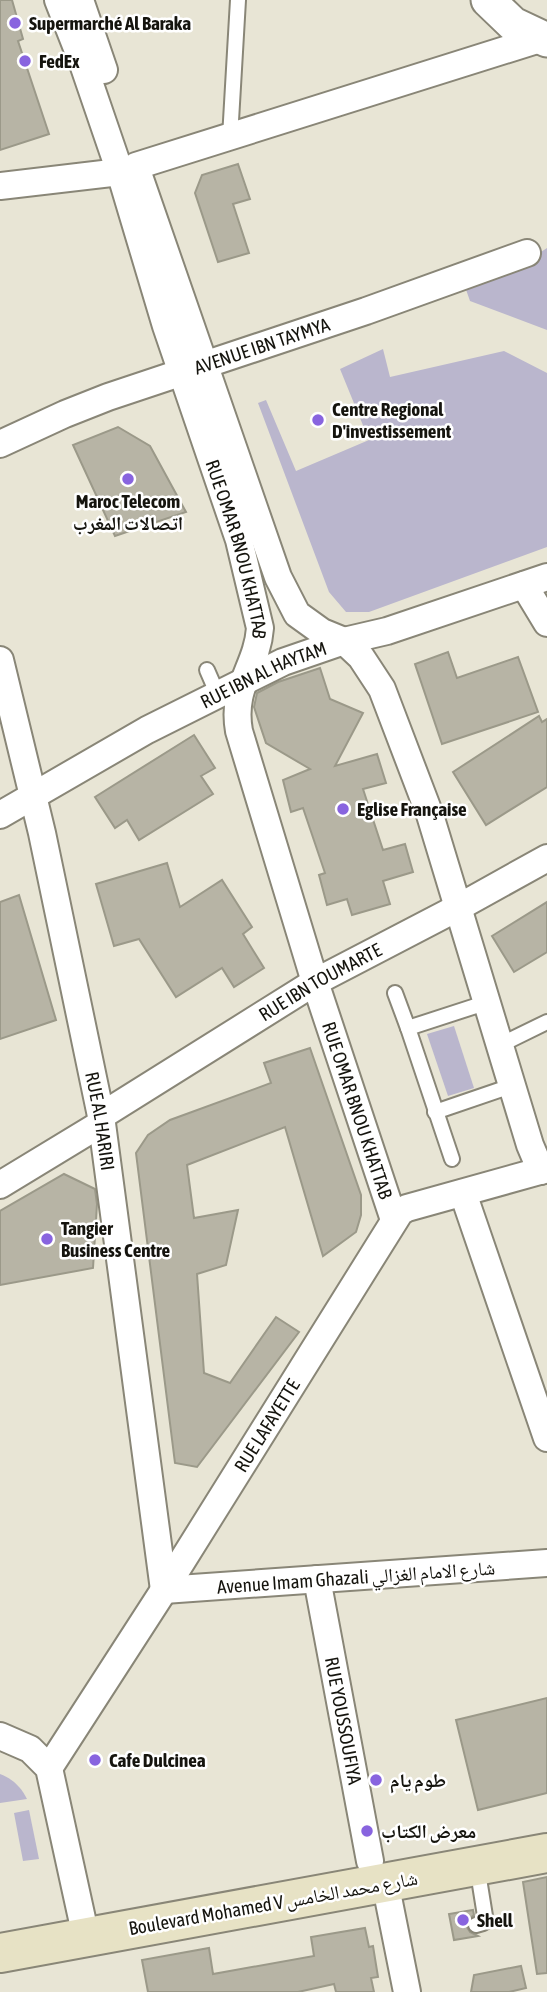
<svg xmlns="http://www.w3.org/2000/svg" width="547" height="1992" font-family="'Asap Condensed','Noto Naskh Arabic',sans-serif">
	<style>
		.green { fill: #bab6cd }
		.building { fill: #b7b4a5; stroke: #9b9989; stroke-width: 2 }
		.lines { fill: none; stroke-linecap: round; stroke-linejoin: round }
		.service-casing { stroke: #898677; stroke-width: 18 }
		.minor-casing { stroke: #898677; stroke-width: 30 }
		.tertiary-casing { stroke: #898677; stroke-width: 37 }
		.secondary-casing { stroke: #898677; stroke-width: 42 }
		.service { stroke: #fff; stroke-width: 14 }
		.minor { stroke: #fff; stroke-width: 26 }
		.tertiary { stroke: #fff; stroke-width: 33 }
		.secondary { stroke: #e7e2c5; stroke-width: 38 }
		.poi-dot { fill: #8864df; stroke: #fff; stroke-width: 2.5 }
		.labels { text-anchor: middle; dominant-baseline: central; stroke-width: 5; stroke-linejoin: round; paint-order: stroke }
		.poi-label { font-size: 19px; font-weight: bold; fill: #15140e; stroke: #fff; text-anchor: start }
		.street-label { font-size: 19px; fill: #15140e; stroke: #fff }
	</style>
	<rect width="100%" height="100%" fill="#e8e5d5"/>
	<!-- green -->
	<g class="green">
		<polygon points="547,248 547,330 470,301 463,281 527,261"/>
		<polygon points="383,349 390,377 504,351 547,373 547,547 369,612 346,612 329,592 258,403 266,400 296,471 369,440 340,369"/>
		<polygon points="454,1026 474,1088 448,1096 427,1034"/>
		<path d="M 0,1774 C 13,1779 21,1787 27,1799 L 0,1803 Z"/>
		<polygon points="29,1810 39,1859 23,1861 14,1813"/>
	</g>
	<!-- building -->
	<g class="building">
		<polygon points="0,0 12,0 23,39 18,41 49,134 0,150"/>
		<polygon points="238,164 250,199 233,204 249,253 218,262 195,193 202,175"/>
		<polygon points="118,427 150,446 186,512 115,536 73,445"/>
		<polygon points="448,652 457,678 518,657 538,712 442,744 415,664"/>
		<polygon points="320,668 330,699 363,713 335,766 377,754 386,783 363,789 383,850 405,844 413,872 383,881 390,904 352,915 347,899 327,905 319,875 325,873 303,808 291,812 283,780 310,769 266,743 254,707 257,693 278,682"/>
		<polygon points="539,716 542,722 547,719 547,787 486,825 453,772"/>
		<polygon points="194,735 215,768 201,776 213,794 139,840 127,820 115,828 95,797"/>
		<polygon points="167,863 180,907 222,880 252,927 243,934 264,968 234,987 222,968 176,997 139,939 114,946 96,884"/>
		<polygon points="19,895 56,1020 0,1039 0,902"/>
		<polygon points="547,902 547,952 514,972 492,936"/>
		<polygon points="310,1048 361,1195 361,1215 356,1232 323,1256 285,1127 187,1165 194,1218 238,1210 226,1265 197,1274 204,1373 230,1383 276,1317 299,1332 197,1467 175,1463 136,1153 148,1135 170,1120 271,1083 264,1063"/>
		<polygon points="64,1174 95,1189 97,1204 93,1268 0,1285 0,1211"/>
		<polygon points="547,1698 547,1793 478,1810 456,1720"/>
		<polygon points="547,1877 547,1973 537,1974 523,1882"/>
		<polygon points="473,1910 474,1915 469,1919 467,1927 470,1932 478,1936 454,1940 449,1914"/>
		<polygon points="365,1928 369,1947 373,1946 378,1977 371,1978 374,1992 336,1992 334,1984 298,1992 148,1992 142,1960 209,1948 213,1974 314,1956 311,1937"/>
		<polygon points="521,1966 526,1988 509,1992 471,1992 474,1975"/>
	</g>
	<g class="lines">
		<!-- service casing -->
		<g class="service-casing">
			<g id="service">
				<polyline points="230,138 238,0"/>
				<polyline points="207,670 217,693"/>
				<polyline points="395,993 408,1028"/>
				<polyline points="498,1046 547,1022"/>
				<polyline points="435,1112 511,1086"/>
				<polyline points="452,1159 408,1028 485,1003"/>
				<polyline points="476,1925 483,1923 485,1916 477,1866"/>
			</g>
		</g>
		<!-- minor casing -->
		<g class="minor-casing">
			<g id="minor">
				<path id="s1" d="M 58,0 L 82,61 L 120,172 L 166,326 L 239,540 L 260,628 C 257,668 231,686 239,731 L 315,982 L 394,1220"/>
				<polyline points="80,0 104,70"/>
				<polyline points="136,166 543,38"/>
				<polyline points="139,176 278,577 297,614 322,632 344,641 361,657 382,689 430,815 530,1145 541,1171"/>
				<polyline points="0,186 120,172"/>
				<path id="s2" d="M 0,444 L 65,414 L 108,397 L 366,311 L 527,253"/>
				<polyline points="524,585 547,623"/>
				<path id="s3" d="M 0,660 L 42,833 L 101,1116 L 164,1590"/>
				<path id="s4" d="M 0,815 L 147,730 L 283,662 L 344,641 L 387,631 L 547,577"/>
				<path id="s5" d="M 101,1116 L 315,982 L 459,907 L 547,858"/>
				<polyline points="0,1185 102,1123"/>
				<polyline points="463,1193 547,1438"/>
				<path id="s6" d="M 317,1579 L 370,1861"/>
				<polyline points="164,1590 547,1563"/>
				<polyline points="0,1736 30,1749 49,1768 86,1937"/>
				<path id="s7" d="M 49,1768 L 164,1590 L 400,1212 L 407,1208 L 547,1169"/>
				<polyline points="385,1882 407,1992"/>
			</g>
		</g>
		<!-- tertiary casing -->
		<g class="tertiary-casing">
			<polyline id="tertiary" points="488,0 513,24 547,40"/>
		</g>
		<!-- secondary casing -->
		<g class="secondary-casing">
			<polyline id="secondary" points="0,1953 547,1853"/>
		</g>
		<!-- service -->
		<use href="#service" class="service"/>
		<!-- minor -->
		<use href="#minor" class="minor"/>
		<!-- tertiary -->
		<use href="#tertiary" class="tertiary"/>
		<!-- secondary -->
		<use href="#secondary" class="secondary"/>
	</g>
	<!-- markers -->
	<g class="poi-dot">
		<circle cx="15" cy="23" r="7"/>
		<circle cx="25" cy="61" r="7"/>
		<circle cx="318" cy="420" r="7"/>
		<circle cx="128" cy="479" r="7"/>
		<circle cx="343" cy="809" r="7"/>
		<circle cx="47" cy="1239" r="7"/>
		<circle cx="95" cy="1760" r="7"/>
		<circle cx="376" cy="1780" r="7"/>
		<circle cx="367" cy="1831" r="7"/>
		<circle cx="463" cy="1920" r="7"/>
	</g>
	<g class="labels">
		<!-- poi labels -->
		<g class="poi-label">
			<text x="29" y="23">Supermarché Al Baraka</text>
			<text x="39" y="61">FedEx</text>
			<text x="332" y="409">Centre Regional<tspan x="332" dy="22">D'investissement</tspan></text>
			<text x="128" y="501" text-anchor="middle">Maroc Telecom<tspan x="128" dy="22">اتصالات المغرب</tspan></text>
			<text x="357" y="809">Eglise Française</text>
			<text x="61" y="1228">Tangier<tspan x="61" dy="22">Business Centre</tspan></text>
			<text x="109" y="1760">Cafe Dulcinea</text>
			<text x="390" y="1780">طوم يام</text>
			<text x="381" y="1831">معرض الكتاب</text>
			<text x="477" y="1920">Shell</text>
		</g>
		<!-- street labels -->
		<g class="street-label">
			<text stroke="none"><textPath href="#s2" startOffset="280">AVENUE IBN TAYMYA</textPath></text>
			<text stroke="none"><textPath href="#s1" startOffset="578">RUE OMAR BNOU KHATTAB</textPath></text>
			<text stroke="none"><textPath href="#s4" startOffset="299">RUE IBN AL HAYTAM</textPath></text>
			<text stroke="none"><textPath href="#s5" startOffset="257">RUE IBN TOUMARTE</textPath></text>
			<text stroke="none"><textPath href="#s1" startOffset="1164">RUE OMAR BNOU KHATTAB</textPath></text>
			<text stroke="none"><textPath href="#s3" startOffset="472">RUE AL HARIRI</textPath></text>
			<text stroke="none"><textPath href="#s7" startOffset="406">RUE LAFAYETTE</textPath></text>
			<text transform="translate(356 1577) rotate(-4)">Avenue Imam Ghazali شارع الامام الغزالي</text>
			<text stroke="none"><textPath href="#s6" startOffset="144">RUE YOUSSOUFIYA</textPath></text>
			<text transform="translate(273 1903) rotate(-10)">Boulevard Mohamed V شارع محمد الخامس</text>
		</g>
	</g>
</svg>
